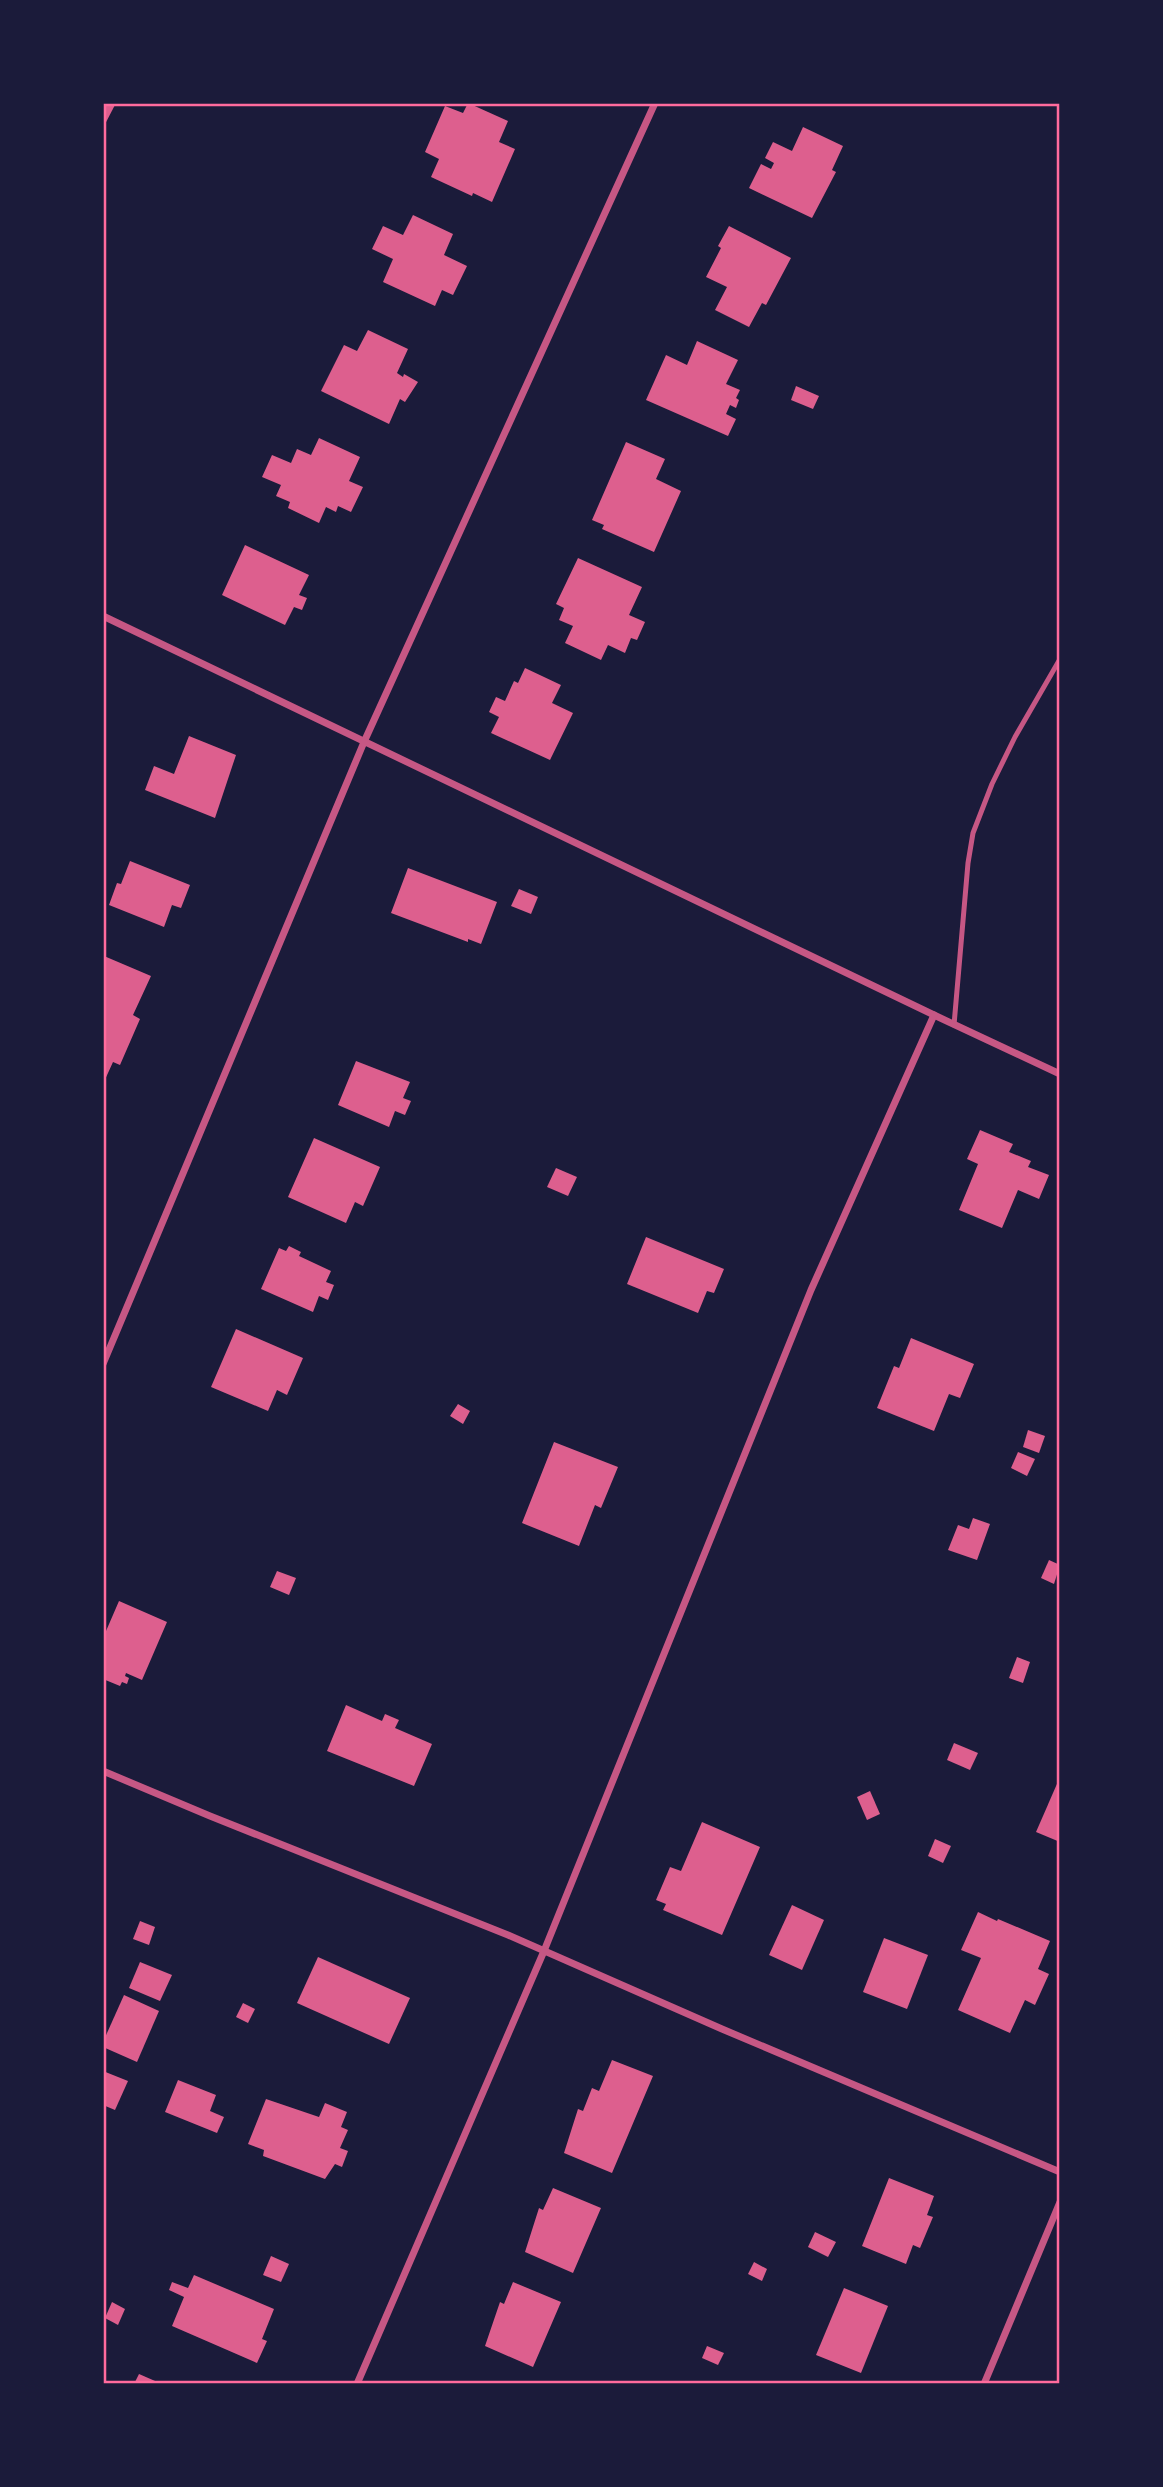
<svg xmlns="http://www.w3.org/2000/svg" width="1163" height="2487" font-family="Roboto,sans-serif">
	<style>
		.building { fill: #dd5f8e }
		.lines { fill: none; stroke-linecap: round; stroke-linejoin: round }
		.service { stroke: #c65784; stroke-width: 5 }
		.minor { stroke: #c65784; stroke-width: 7 }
		.neatline { fill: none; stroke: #ff6b9d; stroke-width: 2.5 }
	</style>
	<rect width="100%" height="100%" fill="#1b1b3a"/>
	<!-- building -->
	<g class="building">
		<polygon points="103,103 116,103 103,128"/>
		<polygon points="468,103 508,121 499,142 515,149 492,202 473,193 472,196 431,177 439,159 425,152 445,106 463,113"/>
		<polygon points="803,127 843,146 832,170 836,172 812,218 749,188 761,164 771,169 774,163 765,158 773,142 792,151"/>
		<polygon points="413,215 453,234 444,255 467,266 453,295 442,290 435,306 383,282 393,259 372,249 383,226 403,235"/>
		<polygon points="729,226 791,258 766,305 762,303 749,327 715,310 727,287 706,277 721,248 718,246"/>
		<polygon points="368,330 408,349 397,373 403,377 404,374 418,382 405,402 400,399 389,424 321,391 344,345 357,351"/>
		<polygon points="697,341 738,360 726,384 740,390 736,398 739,400 736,408 730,405 726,414 736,419 728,436 646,400 666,355 687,365"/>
		<polygon points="796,386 819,396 813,409 791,400"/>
		<polygon points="319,438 360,457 349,481 363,487 351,512 338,506 336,512 326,507 319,523 288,508 290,502 276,496 281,485 262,477 272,455 291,463 297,449 311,455"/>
		<polygon points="626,442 665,459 656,479 681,491 654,552 602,529 604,525 592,520"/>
		<polygon points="245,545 309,575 299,595 307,598 302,610 294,607 285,625 222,595"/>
		<polygon points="578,558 642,587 629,615 645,622 637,640 631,638 625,653 608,645 601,660 565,643 573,626 559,620 564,608 556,604"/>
		<polygon points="525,668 561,685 552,703 573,713 550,760 491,733 499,717 489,712 496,697 505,701 514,681 518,683"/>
		<polygon points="189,736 236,755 215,818 145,790 154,766 174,774"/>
		<polygon points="130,861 190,885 181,908 172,905 164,927 109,905 117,883 121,884"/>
		<polygon points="408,868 497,902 481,944 468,939 468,942 391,913"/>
		<polygon points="519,889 538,897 531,914 511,906"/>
		<polygon points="104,956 151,976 133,1015 140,1019 120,1065 113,1062 103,1084"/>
		<polygon points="356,1061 410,1082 403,1098 411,1101 405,1115 395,1111 389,1127 338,1105"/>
		<polygon points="980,1130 1013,1144 1009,1152 1031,1161 1028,1167 1049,1175 1039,1199 1018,1190 1002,1228 959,1210 978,1164 967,1159"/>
		<polygon points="314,1138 380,1167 363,1206 355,1202 346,1223 288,1197"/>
		<polygon points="556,1168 577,1177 568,1196 547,1187"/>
		<polygon points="646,1237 724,1269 714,1293 707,1291 698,1313 627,1284"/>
		<polygon points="289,1246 301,1252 299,1256 331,1271 326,1282 334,1285 328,1300 319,1296 313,1312 261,1289 279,1248 286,1251"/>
		<polygon points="236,1329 303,1358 287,1395 277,1390 268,1411 211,1387"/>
		<polygon points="911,1338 974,1364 960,1398 949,1394 934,1431 877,1408 894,1366 899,1368"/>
		<polygon points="458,1404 470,1411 463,1424 450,1416"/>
		<polygon points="1028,1430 1045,1436 1039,1453 1023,1447"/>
		<polygon points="554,1442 618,1467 601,1508 595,1505 579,1546 522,1523"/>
		<polygon points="1018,1452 1035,1459 1027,1476 1011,1468"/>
		<polygon points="973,1518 990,1524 977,1560 948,1550 958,1525 969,1529"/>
		<polygon points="1049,1560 1060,1565 1054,1584 1041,1578"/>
		<polygon points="277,1571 296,1578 289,1595 270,1587"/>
		<polygon points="119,1601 167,1622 142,1680 126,1673 125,1676 129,1678 127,1684 122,1682 120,1686 103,1679 103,1638"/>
		<polygon points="1017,1657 1030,1662 1023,1683 1009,1678"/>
		<polygon points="346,1705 382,1721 385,1714 399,1720 395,1728 432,1744 414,1786 327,1751"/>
		<polygon points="954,1743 978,1753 970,1770 947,1760"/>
		<polygon points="1060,1777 1060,1842 1036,1832"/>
		<polygon points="870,1791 880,1814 867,1820 857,1797"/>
		<polygon points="702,1822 760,1847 722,1935 663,1910 666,1904 656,1900 670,1867 681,1871"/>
		<polygon points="935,1839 951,1846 943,1863 928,1856"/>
		<polygon points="792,1905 824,1920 802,1970 769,1955"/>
		<polygon points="978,1912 997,1921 998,1919 1050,1941 1038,1969 1049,1974 1035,2005 1025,2000 1010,2033 958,2010 981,1958 961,1950"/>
		<polygon points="140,1921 155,1927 149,1945 133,1939"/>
		<polygon points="884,1938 928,1955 907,2009 863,1992"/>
		<polygon points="318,1957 410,1998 389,2044 297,2003"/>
		<polygon points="140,1962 172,1975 160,2001 129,1988"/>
		<polygon points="124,1995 159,2011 137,2062 103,2047 103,2042"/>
		<polygon points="243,2003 255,2009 248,2023 236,2017"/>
		<polygon points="612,2060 653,2076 612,2173 564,2153 578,2109 583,2111 592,2088 599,2091"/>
		<polygon points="103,2071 128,2081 115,2110 103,2105"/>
		<polygon points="178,2080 216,2095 210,2111 224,2117 217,2133 165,2112"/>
		<polygon points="266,2099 319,2117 325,2103 347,2112 341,2127 348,2130 340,2148 348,2151 342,2167 335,2164 325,2179 263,2156 264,2150 248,2144"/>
		<polygon points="889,2178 934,2196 927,2215 933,2217 920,2248 913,2245 906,2264 862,2246"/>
		<polygon points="553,2188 601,2208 573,2273 525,2252 539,2208 543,2210"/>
		<polygon points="815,2232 836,2242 828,2257 808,2247"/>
		<polygon points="271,2256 289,2264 281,2282 263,2275"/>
		<polygon points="754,2262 767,2269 762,2281 748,2274"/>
		<polygon points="194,2275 274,2309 262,2339 267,2341 257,2363 172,2326 184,2297 169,2290 172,2282 188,2288"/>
		<polygon points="513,2282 561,2302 533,2367 485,2346 500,2302 504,2304"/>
		<polygon points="844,2288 888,2306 861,2373 816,2355"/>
		<polygon points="112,2302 125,2309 118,2325 105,2318"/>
		<polygon points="707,2346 724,2353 718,2365 702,2358"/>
		<polygon points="139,2374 162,2384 134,2384"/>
	</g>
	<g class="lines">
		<!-- service -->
		<polyline class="service" points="954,1025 968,863 973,833 992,784 1015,737 1060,659"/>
		<!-- minor -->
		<g class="minor">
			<polyline points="103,616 934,1015 1060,1074"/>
			<polyline points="103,1364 364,742 655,103"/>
			<polyline points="103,1771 210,1816 508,1935 722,2029 1060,2172"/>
			<polyline points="357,2384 544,1951 811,1290 934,1015"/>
			<polyline points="984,2384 1060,2202"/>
		</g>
	</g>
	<!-- border -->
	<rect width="1163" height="2487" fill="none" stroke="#1b1b3a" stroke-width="210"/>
	<rect x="105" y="105" width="953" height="2277" class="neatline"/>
</svg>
